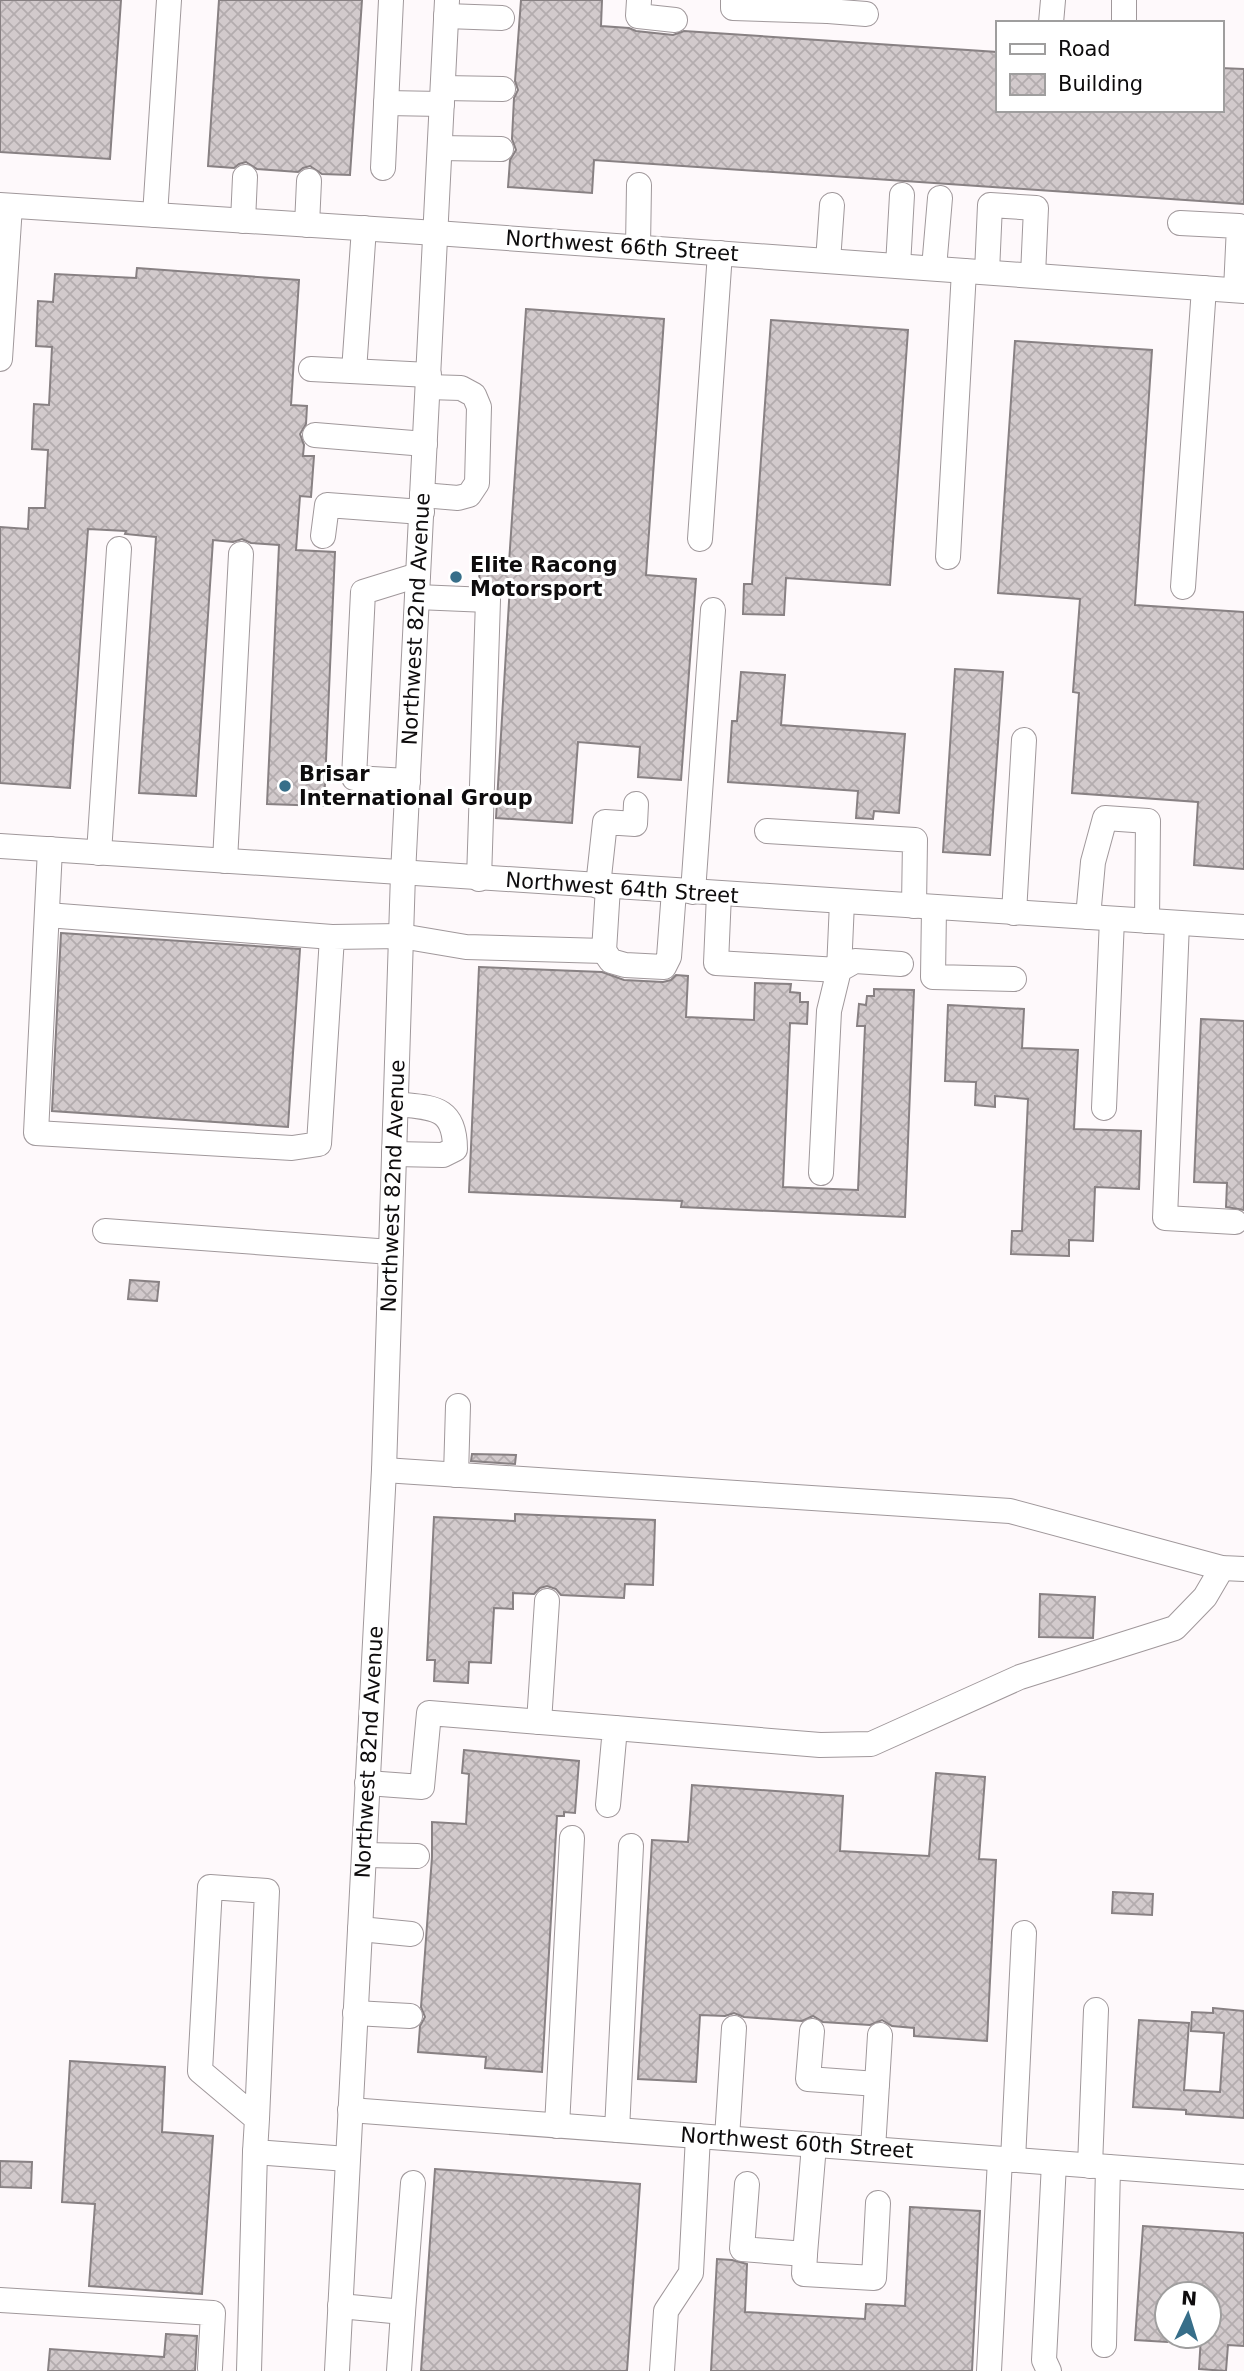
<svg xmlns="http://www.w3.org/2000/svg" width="1244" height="2371" font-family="'DejaVu Sans',sans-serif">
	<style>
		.building { fill: url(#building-cross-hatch); stroke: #888183; stroke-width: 2 }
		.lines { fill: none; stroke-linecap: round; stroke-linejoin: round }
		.minor-casing { stroke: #a0989b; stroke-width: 26 }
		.minor { stroke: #fff; stroke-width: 24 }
		.poi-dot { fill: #376e89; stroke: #fff; stroke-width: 2.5 }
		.labels { text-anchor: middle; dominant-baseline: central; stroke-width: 6; stroke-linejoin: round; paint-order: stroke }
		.street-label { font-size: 21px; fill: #0e0c0d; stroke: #fff }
		.poi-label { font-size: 21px; font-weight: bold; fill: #0e0c0d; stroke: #fff; text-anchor: start }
	</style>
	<defs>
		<pattern id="building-cross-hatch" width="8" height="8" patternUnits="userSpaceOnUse" patternTransform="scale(1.75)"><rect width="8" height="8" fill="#d2cacc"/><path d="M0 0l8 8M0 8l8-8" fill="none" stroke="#b3acae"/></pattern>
	</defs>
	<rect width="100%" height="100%" fill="#fef9fb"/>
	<!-- building -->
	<g class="building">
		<polygon points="0,0 121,0 110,159 0,152"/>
		<polygon points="219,0 362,0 350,175 322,174 310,166 303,168 298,172 257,169 246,162 239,164 234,168 208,166"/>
		<polygon points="521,0 602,0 601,26 629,28 636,31 673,35 684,31 997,52 997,110 1221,110 1221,68 1244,69 1244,204 594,160 592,193 508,187 510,160 516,150 512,139 514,98 518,90 515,81"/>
		<polygon points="137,268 299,280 291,405 307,406 306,424 300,434 304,445 303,456 314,456 311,497 300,496 296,550 335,552 324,806 267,804 279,545 251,543 242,539 233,542 213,540 196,796 139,793 156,537 125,534 126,531 88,529 70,788 0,783 0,527 28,529 29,508 45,508 48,450 32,449 34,404 49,405 52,347 36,346 38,301 53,302 55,274 136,278"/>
		<polygon points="526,309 664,319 646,575 696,579 681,780 638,777 640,747 578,742 572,823 496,818 510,585 479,583 480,561 509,563"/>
		<polygon points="771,320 908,330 890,585 786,578 784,615 743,614 744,584 752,584"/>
		<polygon points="1015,341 1152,350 1135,605 1244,612 1244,869 1194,865 1198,802 1072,793 1079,693 1073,692 1080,599 998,593"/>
		<polygon points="955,669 1003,672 990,855 943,852"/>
		<polygon points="741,672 785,675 781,725 905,734 899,813 874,811 873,819 856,818 858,791 728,782 732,721 737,721"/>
		<polygon points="61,933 300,949 288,1127 52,1111"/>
		<polygon points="479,967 602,972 624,980 663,982 671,980 676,975 688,976 686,1017 754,1020 755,983 791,984 790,992 800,993 800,1002 808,1002 807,1024 790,1023 783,1187 858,1190 865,1026 857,1026 859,1004 866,1005 867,996 874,996 874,989 914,990 905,1217 681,1207 682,1201 469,1192"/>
		<polygon points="948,1005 1024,1009 1022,1048 1078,1050 1074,1129 1141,1131 1139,1189 1095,1187 1093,1241 1069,1240 1069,1256 1011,1254 1012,1231 1022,1231 1028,1099 995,1096 995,1107 975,1105 976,1082 945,1081"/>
		<polygon points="1201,1019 1244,1021 1244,1210 1226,1207 1227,1183 1194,1182"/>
		<polygon points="130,1280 159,1282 157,1301 128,1299"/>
		<polygon points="472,1454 516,1455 515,1464 471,1461"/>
		<polygon points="515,1514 655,1520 653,1585 625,1584 624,1598 561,1595 556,1589 547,1586 540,1588 534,1594 513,1593 513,1609 494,1608 491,1663 469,1662 468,1683 434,1681 435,1660 427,1660 434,1517 515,1521"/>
		<polygon points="1040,1594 1095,1597 1093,1638 1039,1637"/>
		<polygon points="464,1750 579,1761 575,1813 564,1812 564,1816 557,1816 542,2072 485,2068 486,2057 418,2052 420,2026 425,2017 421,2007 432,1857 432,1822 466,1824 469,1774 462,1773"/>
		<polygon points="936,1773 985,1777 979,1859 996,1860 987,2041 914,2036 914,2028 892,2026 882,2020 870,2025 823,2022 813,2016 802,2021 744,2017 734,2013 725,2016 700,2015 696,2082 638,2079 652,1840 688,1842 692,1785 843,1796 840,1851 929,1856"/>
		<polygon points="1113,1892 1153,1894 1152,1915 1112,1913"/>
		<polygon points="1213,2008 1244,2011 1244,2118 1186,2114 1186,2110 1133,2107 1139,2020 1189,2023 1184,2090 1220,2092 1224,2033 1191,2031 1192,2012 1213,2013"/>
		<polygon points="70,2061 165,2067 162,2132 213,2136 202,2294 89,2286 95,2204 62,2202"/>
		<polygon points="0,2161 32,2162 31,2188 0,2187"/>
		<polygon points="435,2169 640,2184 627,2371 421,2371"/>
		<polygon points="910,2207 980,2211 972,2371 711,2371 717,2259 732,2260 747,2264 745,2312 865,2319 866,2304 905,2306"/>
		<polygon points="1143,2226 1244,2233 1244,2346 1228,2345 1226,2371 1199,2369 1201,2336 1209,2336 1209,2294 1167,2294 1167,2342 1135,2340"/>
		<polygon points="166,2334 197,2336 195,2371 48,2371 50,2349 164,2357"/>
	</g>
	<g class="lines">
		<!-- minor casing -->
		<g class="minor-casing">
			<g id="minor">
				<polyline points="639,0 638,16 675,20"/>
				<polyline points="733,0 733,8 828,11"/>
				<polyline points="829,0 828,11 866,14"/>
				<polyline points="446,16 502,18"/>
				<polyline points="1051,23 1053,0"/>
				<polyline points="1124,23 1124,0"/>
				<polyline points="443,88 503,89"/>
				<polyline points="386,103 442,104"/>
				<polyline points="440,148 501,149"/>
				<polyline points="383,168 391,0"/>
				<polyline points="0,205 436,233 1244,291"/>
				<polyline points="155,215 169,0"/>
				<polyline points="243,221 245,177"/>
				<polyline points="1180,223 1239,226 1236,290"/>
				<polyline points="307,225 309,181"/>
				<polyline points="638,247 639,185"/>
				<polyline points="828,261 832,205"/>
				<polyline points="898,266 902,195"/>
				<polyline points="934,268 940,198"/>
				<polyline points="987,272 990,205 1036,208 1033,275"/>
				<polyline points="0,359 10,206"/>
				<polyline points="311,369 429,375"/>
				<polyline points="354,371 364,228"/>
				<polyline points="315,435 425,444"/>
				<polyline points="422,495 458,498 469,495 477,483 479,407 474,395 461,388 428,387"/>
				<polyline points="323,536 327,505 422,512"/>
				<polyline points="700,539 720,253"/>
				<polyline points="948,557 964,271"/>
				<polyline points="1183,587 1204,288"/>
				<polyline points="417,597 488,600 479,879"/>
				<polyline points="408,781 354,778 363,592 418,575"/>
				<polyline points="767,831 915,840 914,906"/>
				<polyline points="0,846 1244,927"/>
				<polyline points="50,849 36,1133 292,1148 319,1144 332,937 401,936 466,947 604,951 608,887"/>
				<polyline points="99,853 119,549"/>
				<polyline points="225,861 241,554"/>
				<polyline points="598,886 605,822 635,824 636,804"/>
				<polyline points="693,892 713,610"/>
				<polyline points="719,894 716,963 839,970 842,902"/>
				<polyline points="934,908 933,977 1014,979"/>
				<polyline points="1014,913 1024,740"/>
				<polyline points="47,915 332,937"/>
				<polyline points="1088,917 1093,862 1105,818 1148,821 1147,921"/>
				<polyline points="1177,923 1165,1218 1235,1222"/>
				<polyline points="604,951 611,961 625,965 664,967 669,957 674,891"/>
				<polyline points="1104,1108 1112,919"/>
				<path d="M 394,1154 L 443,1155 L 455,1149 C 455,1105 431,1108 396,1104"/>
				<polyline points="821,1173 829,1011 839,970 855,961 901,964"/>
				<polyline points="105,1231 391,1252"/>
				<polyline points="384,1470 1010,1511 1222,1568 1244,1569"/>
				<polyline points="456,1475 458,1406"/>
				<polyline points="539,1722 547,1601"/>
				<polyline points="615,1728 820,1745 871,1744 1020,1677 1175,1628 1205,1597 1222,1568"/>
				<polyline points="367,1783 422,1787 429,1713 615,1728 608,1805"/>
				<polyline points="364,1855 417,1856"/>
				<polyline points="360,1929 411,1934"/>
				<polyline points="355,2013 410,2016"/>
				<polyline points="812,2031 808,2079 877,2084"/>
				<polyline points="350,2110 1244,2177"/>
				<polyline points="257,2119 200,2071 210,1887 267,1891 257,2119 255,2152 347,2159"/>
				<polyline points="557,2126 572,1838"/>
				<polyline points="617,2130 631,1846"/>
				<polyline points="727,2138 734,2028"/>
				<polyline points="873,2149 880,2035"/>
				<polyline points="1013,2160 1024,1933"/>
				<polyline points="1090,2166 1096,2010"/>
				<polyline points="747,2184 742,2249 805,2254 814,2145"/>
				<polyline points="805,2254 804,2274 874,2278 878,2203"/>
				<polyline points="0,2300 213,2313 210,2368"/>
				<polyline points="340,2306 403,2312 413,2183"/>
				<polyline points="1104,2345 1108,2167"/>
				<polyline points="249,2371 255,2152"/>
				<polyline points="337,2371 384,1470 403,874 447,0"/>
				<polyline points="399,2371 403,2312"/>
				<polyline points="662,2371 666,2311 691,2273 698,2136"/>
				<polyline points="989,2371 1000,2159"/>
				<polyline points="1049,2371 1044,2360 1054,2163"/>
			</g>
		</g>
		<!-- minor -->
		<use href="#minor" class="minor"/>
	</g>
	<!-- markers -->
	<g class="poi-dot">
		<circle cx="456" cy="577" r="7"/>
		<circle cx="285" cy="786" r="7"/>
	</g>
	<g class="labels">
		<!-- street labels -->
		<g class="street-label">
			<text transform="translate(622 246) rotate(4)">Northwest 66th Street</text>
			<text transform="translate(416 619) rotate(-87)">Northwest 82nd Avenue</text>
			<text transform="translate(622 888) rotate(4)">Northwest 64th Street</text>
			<text transform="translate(393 1186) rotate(-88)">Northwest 82nd Avenue</text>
			<text transform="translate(369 1752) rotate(-87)">Northwest 82nd Avenue</text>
			<text transform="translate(797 2143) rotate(4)">Northwest 60th Street</text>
		</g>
		<!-- poi labels -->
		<g class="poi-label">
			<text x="470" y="565">Elite Racong<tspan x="470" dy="24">Motorsport</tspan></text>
			<text x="299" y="774">Brisar<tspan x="299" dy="24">International Group</tspan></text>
		</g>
	</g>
	<!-- legend -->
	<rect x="996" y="21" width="228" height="91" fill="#ffffff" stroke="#9f9e9e" stroke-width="2"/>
	<rect x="1010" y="44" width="35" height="10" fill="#ffffff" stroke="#9f9e9e" stroke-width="2"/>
	<text x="1058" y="56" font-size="21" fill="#0e0c0d">Road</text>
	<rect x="1010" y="74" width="35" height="21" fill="url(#building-cross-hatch)" stroke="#9f9e9e" stroke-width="2"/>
	<text x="1058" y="91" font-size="21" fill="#0e0c0d">Building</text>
	<!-- north arrow -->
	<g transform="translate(1188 2315) rotate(4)"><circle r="33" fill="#ffffff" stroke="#9f9e9e" stroke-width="2"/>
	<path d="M0-5L12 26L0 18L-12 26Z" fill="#376e89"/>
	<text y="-10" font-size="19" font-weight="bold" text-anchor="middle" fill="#0e0c0d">N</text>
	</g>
</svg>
